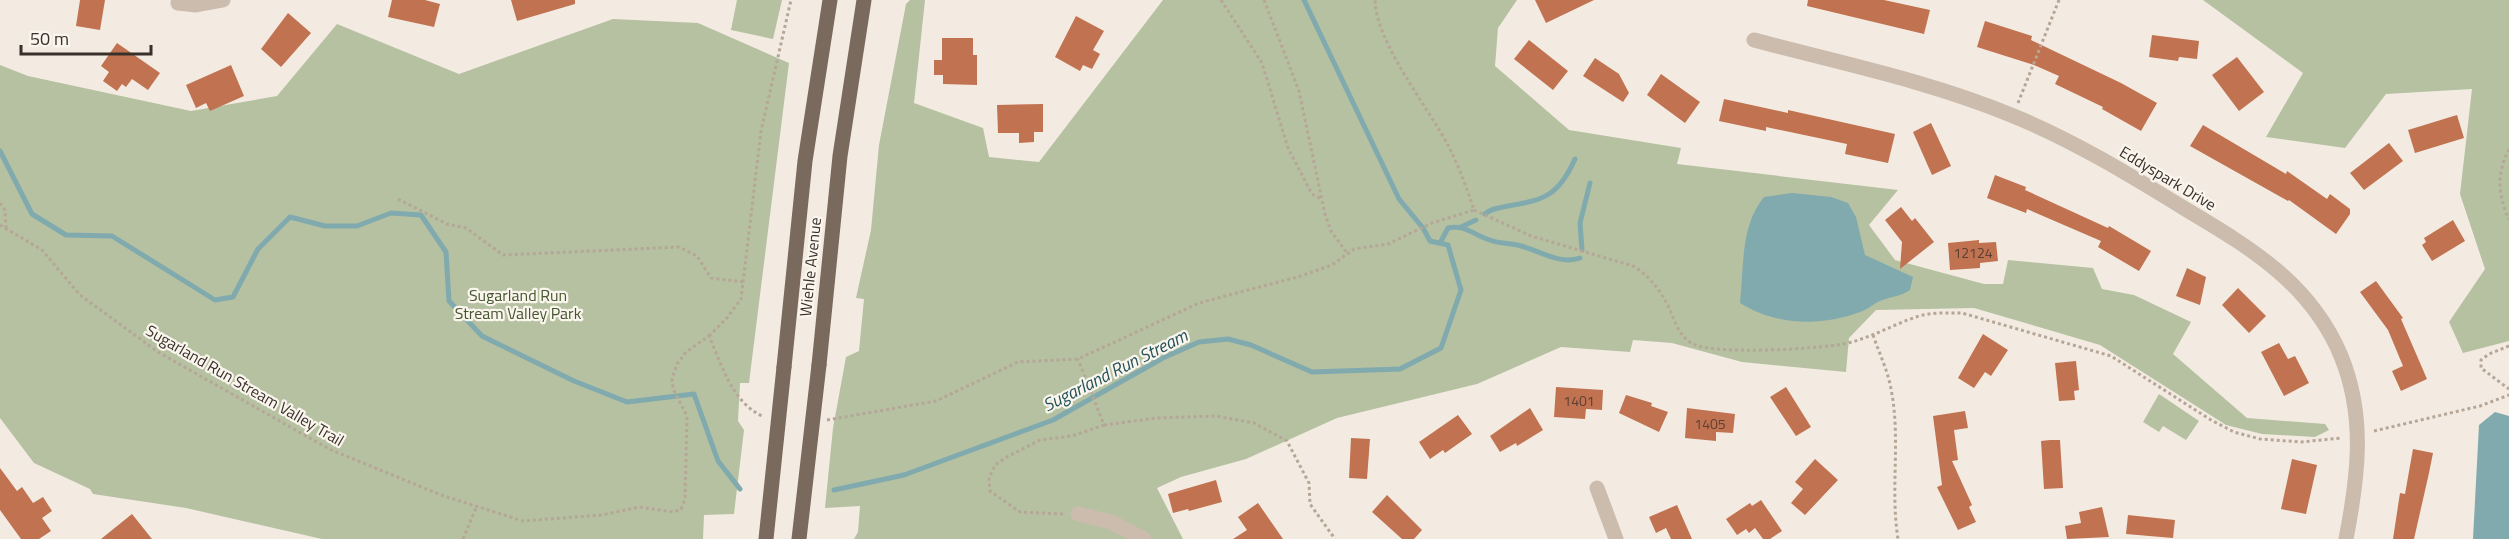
<svg xmlns="http://www.w3.org/2000/svg" width="2509" height="539" font-family="'Titillium Web',sans-serif">
	<style>
		.green { fill: #b5c1a1 }
		.water { fill: #81aaaf }
		.lines { fill: none; stroke-linecap: round; stroke-linejoin: round }
		.stream { stroke: #81aaaf; stroke-width: 5 }
		.building { fill: #c17250 }
		.path { stroke: #b6a697; stroke-width: 3; stroke-dasharray: 3 3; stroke-linecap: butt }
		.minor { stroke: #cbbcad; stroke-width: 15 }
		.major { stroke: #7a695d; stroke-width: 15 }
		.major-bridge { stroke: #7a695d; stroke-width: 15 }
		.labels { text-anchor: middle; dominant-baseline: central; stroke-width: 4.5; stroke-linejoin: round; paint-order: stroke }
		.number-label { font-size: 14px; fill: #5b4034 }
		.street-label { font-size: 16px; fill: #39302b; stroke: #faf5ed }
		.park-label { font-size: 16px; fill: #465730; stroke: #faf5ed }
		.water-label { font-size: 18px; font-style: italic; fill: #225259; stroke: #faf5ed }
	</style>
	<rect width="100%" height="100%" fill="#f3ebe1"/>
	<!-- green -->
	<g class="green">
		<polygon points="737,0 782,0 773,39 731,30"/>
		<polygon points="910,0 925,0 914,103 983,128 989,157 1039,162 1163,0 1517,0 1498,28 1495,66 1569,130 1681,148 1677,164 1898,190 1869,225 1895,260 1984,284 2003,284 2008,260 2093,268 2102,289 2134,295 2191,322 2173,354 2247,418 2325,424 2329,430 2315,437 2262,434 2226,425 2100,345 1974,308 1876,310 1849,338 1846,372 1742,362 1672,343 1633,340 1630,352 1561,347 1477,384 1337,418 1246,459 1181,477 1157,488 1183,539 854,539 858,532 860,506 825,508 833,428 846,357 859,351 864,299 856,298 871,230 879,145 906,4"/>
		<polygon points="2203,0 2509,0 2509,341 2463,353 2449,322 2485,269 2460,194 2472,89 2386,94 2345,148 2266,137 2303,73"/>
		<polygon points="613,19 698,23 789,63 749,383 740,383 738,421 744,430 734,514 704,515 703,539 322,539 186,508 93,494 90,489 34,463 0,418 0,65 28,76 191,111 277,96 337,24 459,74"/>
		<polygon points="2159,394 2199,421 2186,440 2163,426 2159,432 2143,422"/>
	</g>
	<!-- water -->
	<g class="water">
		<path d="M 1792,193 L 1831,197 L 1848,203 L 1856,217 L 1865,255 L 1913,277 L 1910,290 C 1900,297 1891,296 1880,301 C 1873,304 1867,310 1860,312 C 1820,327 1775,325 1740,303 C 1744,268 1740,226 1764,197 Z"/>
		<polygon points="2495,412 2509,416 2509,539 2473,539 2479,425"/>
	</g>
	<g class="lines">
		<!-- stream -->
		<g class="stream">
			<polyline points="0,151 32,214 66,235 112,236 215,300 233,297 258,249 290,217 325,226 357,226 391,213 421,215 446,252 449,301 482,336 574,381 627,402 694,394 718,461 740,489"/>
			<path d="M 1485,214 C 1492,208 1499,208 1508,206 C 1545,200 1559,195 1575,159"/>
			<polyline points="1461,227 1476,220"/>
			<path d="M 1440,243 L 1448,228 C 1466,224 1476,237 1493,241 C 1502,244 1512,243 1521,246 C 1540,251 1560,265 1580,258"/>
			<polyline points="1582,250 1580,223 1590,183"/>
			<polyline points="834,490 904,475 1053,420 1163,358 1199,342 1228,339 1251,345 1312,372 1400,369 1441,348 1461,290 1448,245 1430,241 1423,228 1399,199 1304,0"/>
		</g>
	</g>
	<!-- building -->
	<g class="building">
		<polygon points="80,0 105,0 100,30 76,26"/>
		<polygon points="392,0 425,0 440,4 434,27 388,17"/>
		<polygon points="511,0 575,0 575,4 517,21"/>
		<polygon points="1535,0 1594,0 1546,23"/>
		<polygon points="1808,0 1884,0 1930,10 1924,34 1807,6"/>
		<polygon points="288,13 311,33 281,67 261,49"/>
		<polygon points="1076,16 1104,31 1093,50 1100,54 1092,69 1083,65 1080,71 1055,57"/>
		<polygon points="1985,21 2032,36 2031,40 2121,83 2157,103 2141,131 2102,109 2103,107 2055,84 2059,76 2034,65 1977,47"/>
		<polygon points="2152,35 2199,41 2197,59 2179,57 2178,61 2149,57"/>
		<polygon points="942,38 973,38 973,55 977,55 977,85 943,84 943,75 934,75 934,60 942,60"/>
		<polygon points="1529,40 1568,71 1553,90 1514,59"/>
		<polygon points="117,43 160,73 148,90 132,79 126,87 122,84 117,91 103,81 109,72 101,66"/>
		<polygon points="2237,57 2264,92 2239,111 2212,75"/>
		<polygon points="1595,58 1619,74 1629,93 1623,102 1583,76"/>
		<polygon points="231,65 244,96 210,111 206,103 196,108 186,85"/>
		<polygon points="1661,74 1700,102 1685,123 1647,95"/>
		<polygon points="1724,99 1788,113 1788,110 1895,134 1888,163 1845,154 1847,144 1766,127 1766,131 1719,121"/>
		<polygon points="1043,104 1043,132 1034,132 1034,142 1019,143 1019,133 998,133 997,105"/>
		<polygon points="2457,115 2464,138 2415,153 2408,130"/>
		<polygon points="1931,123 1951,166 1932,175 1913,132"/>
		<polygon points="2203,125 2286,174 2287,171 2327,199 2330,194 2350,209 2350,214 2336,234 2289,200 2288,201 2190,146"/>
		<polygon points="2389,143 2403,161 2364,190 2350,173"/>
		<polygon points="1995,175 2026,187 2025,190 2108,228 2109,226 2151,251 2139,271 2098,247 2101,241 2027,209 2026,213 1987,198"/>
		<polygon points="1901,207 1912,221 1915,218 1934,242 1900,269 1902,242 1885,220"/>
		<polygon points="2453,220 2465,241 2432,261 2422,245 2426,242 2424,238"/>
		<polygon points="1979,240 1979,243 1996,242 1998,261 1980,263 1980,268 1950,270 1948,243"/>
		<polygon points="2187,268 2206,277 2200,305 2176,296"/>
		<polygon points="2376,281 2403,318 2401,319 2427,379 2401,391 2392,371 2403,366 2388,330 2360,292"/>
		<polygon points="2238,288 2266,316 2249,333 2222,305"/>
		<polygon points="1983,334 2008,350 1991,376 1985,372 1974,388 1958,378"/>
		<polygon points="2279,343 2288,359 2295,356 2309,383 2284,396 2261,352"/>
		<polygon points="2076,361 2079,390 2074,391 2075,400 2059,401 2055,363"/>
		<polygon points="1556,387 1603,390 1602,410 1586,409 1585,419 1554,417"/>
		<polygon points="1786,387 1811,427 1796,436 1770,397"/>
		<polygon points="1626,395 1652,403 1651,406 1668,412 1659,432 1619,413"/>
		<polygon points="1530,408 1543,430 1517,446 1516,443 1500,452 1490,436"/>
		<polygon points="1687,408 1735,414 1733,433 1716,432 1716,441 1685,438"/>
		<polygon points="1965,411 1968,428 1954,430 1958,460 1952,461 1972,505 1969,507 1976,522 1958,530 1937,487 1942,485 1933,416"/>
		<polygon points="1458,415 1472,434 1445,453 1443,450 1430,459 1419,442"/>
		<polygon points="1351,438 1370,439 1367,479 1349,478"/>
		<polygon points="2050,440 2060,440 2063,488 2044,489 2041,441"/>
		<polygon points="2413,449 2433,453 2429,473 2414,539 2393,539 2400,493 2405,494"/>
		<polygon points="1815,459 1838,480 1805,515 1791,503 1803,489 1795,482"/>
		<polygon points="2292,459 2317,465 2306,514 2281,509"/>
		<polygon points="0,468 17,491 22,487 33,503 43,497 52,511 42,518 51,531 39,539 21,539 0,510"/>
		<polygon points="1216,480 1222,502 1189,511 1188,509 1173,513 1168,494"/>
		<polygon points="1387,495 1422,530 1414,539 1402,539 1372,512"/>
		<polygon points="1761,500 1782,531 1770,539 1763,539 1755,528 1749,533 1746,529 1737,535 1726,519 1750,503 1752,506"/>
		<polygon points="1258,503 1283,539 1233,539 1247,530 1238,517"/>
		<polygon points="1677,505 1692,539 1671,539 1666,528 1656,533 1649,517"/>
		<polygon points="2102,507 2109,537 2067,539 2065,526 2081,523 2079,512"/>
		<polygon points="132,514 152,539 101,539"/>
		<polygon points="2128,515 2175,520 2173,538 2126,534"/>
	</g>
	<g class="lines">
		<!-- path -->
		<g class="path">
			<polyline points="1221,0 1262,63 1288,148 1312,194 1321,199"/>
			<polyline points="1264,0 1299,91 1325,214 1331,231 1347,253"/>
			<polyline points="2018,103 2059,0"/>
			<path d="M 2509,149 C 2496,175 2498,194 2509,220"/>
			<polyline points="398,199 447,224 466,228 503,255 679,247 697,256 711,278 744,282"/>
			<polyline points="0,203 5,210 6,229"/>
			<path d="M 1474,210 L 1531,236 L 1633,266 C 1647,274 1658,287 1666,302 C 1674,316 1677,336 1693,344 C 1714,355 1817,349 1843,344 C 1869,339 1892,325 1916,317 C 1931,312 1947,313 1962,313 L 2111,356 L 2211,420 L 2234,432 L 2260,439 L 2301,442 L 2341,438"/>
			<path d="M 0,225 L 42,250 L 80,295 L 158,352 L 329,449 L 441,495 L 523,521 L 602,515 L 639,507 L 674,512 L 681,509 L 685,499 L 687,416 L 673,389 L 672,379 L 677,364 L 686,352 L 709,336 C 722,365 731,401 762,416"/>
			<path d="M 1873,335 C 1879,353 1888,371 1891,389 C 1901,438 1890,489 1898,539"/>
			<polyline points="709,336 726,319 741,299 761,131 791,0"/>
			<polyline points="2509,346 2489,354 2481,360 2481,368 2509,389"/>
			<path d="M 827,420 L 936,401 L 1018,362 L 1078,359 L 1199,303 L 1301,276 L 1332,265 L 1354,249 L 1388,244 L 1432,223 L 1474,210 C 1467,189 1459,167 1449,147 C 1428,107 1376,43 1375,0"/>
			<polyline points="1104,425 1157,418 1216,416 1254,423 1287,441 1309,483 1310,504 1335,539"/>
			<polyline points="2374,431 2480,406 2509,395"/>
			<polyline points="1063,514 1020,512 990,491 989,478 995,465 1005,458 1040,440 1072,436 1104,425 1078,359"/>
			<polyline points="463,539 476,508"/>
		</g>
		<!-- minor -->
		<g class="minor">
			<polyline points="178,3 196,5 223,0"/>
			<path d="M 1754,40 C 1840,63 1929,81 2011,115 C 2073,140 2130,175 2187,210 C 2251,248 2311,284 2341,356 C 2366,417 2358,477 2346,539"/>
			<polyline points="1597,488 1616,539"/>
			<polyline points="1078,514 1111,522 1144,539"/>
		</g>
		<!-- major -->
		<g class="major">
			<polyline points="819,365 840,156 864,0"/>
			<polyline points="784,367 805,161 830,0"/>
		</g>
		<!-- major-bridge -->
		<g class="major-bridge">
			<polyline points="766,539 784,367"/>
			<polyline points="799,539 819,365"/>
		</g>
	</g>
	<g class="labels">
		<!-- number labels -->
		<g class="number-label">
			<text x="1973" y="252">12124</text>
			<text x="1579" y="400">1401</text>
			<text x="1710" y="423">1405</text>
		</g>
		<!-- street labels -->
		<g class="street-label">
			<text transform="translate(2168 178) rotate(31)">Eddyspark Drive</text>
			<text transform="translate(810 267) rotate(-84)">Wiehle Avenue</text>
			<text transform="translate(245 385) rotate(30)">Sugarland Run Stream Valley Trail</text>
		</g>
		<!-- park labels -->
		<g class="park-label">
			<text x="518" y="295">Sugarland Run<tspan x="518" dy="18">Stream Valley Park</tspan></text>
		</g>
		<!-- water labels -->
		<g class="water-label">
			<text transform="translate(1115 370) rotate(-27)">Sugarland Run Stream</text>
		</g>
	</g>
	<!-- scale -->
	<path d="M21 45v9h130v-9" fill="none" stroke="#39302b" stroke-width="3"/>
	<text x="30" y="45" font-size="18" fill="#39302b" stroke="#faf5ed" stroke-width="4.5" paint-order="stroke">50 m</text>
</svg>
